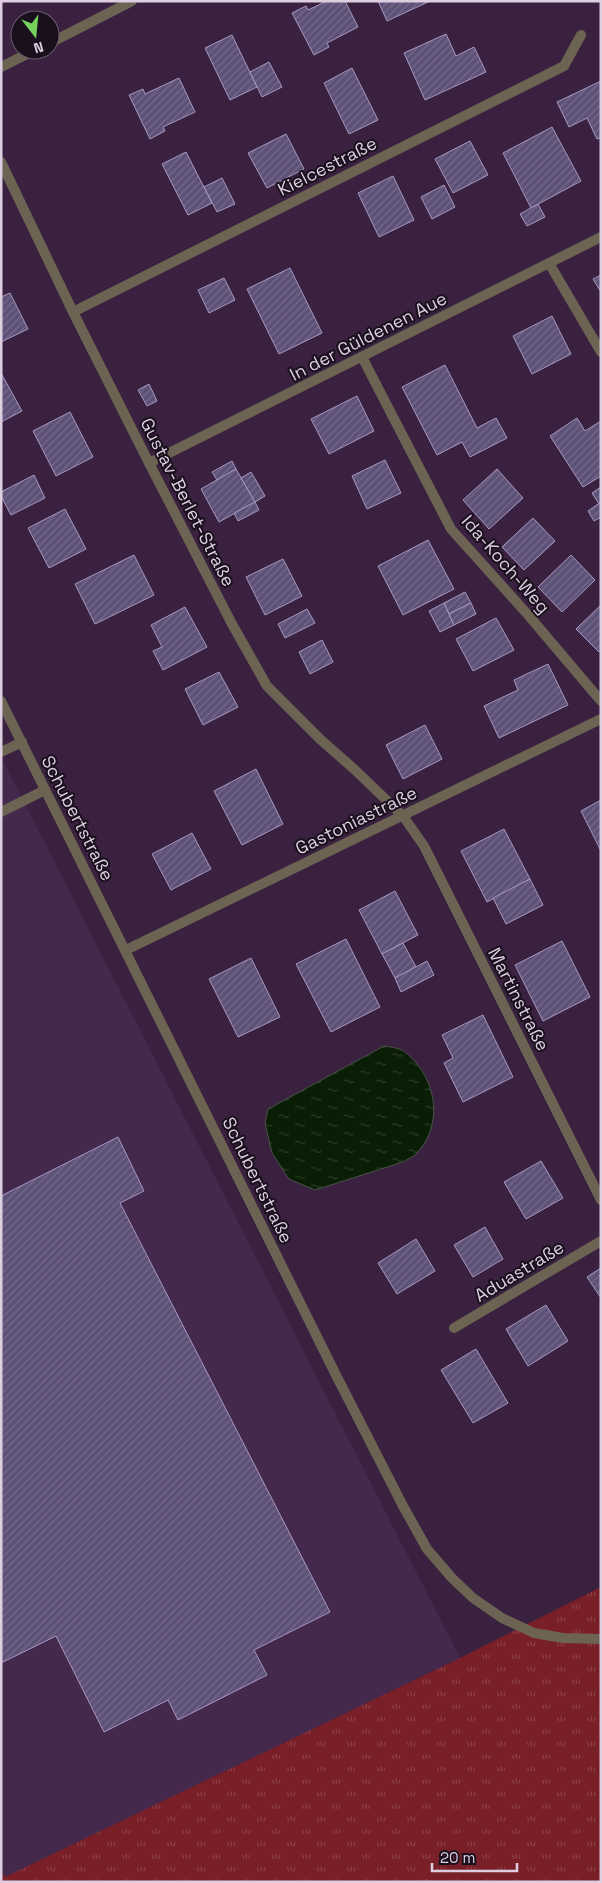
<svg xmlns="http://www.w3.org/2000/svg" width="602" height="1883" font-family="'Space Grotesk',sans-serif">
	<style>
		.built { fill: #45294c }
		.grass { fill: url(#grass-tufts) }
		.water { fill: url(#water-ripples); stroke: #495346 }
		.building { fill: url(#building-hatch); stroke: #a699c2 }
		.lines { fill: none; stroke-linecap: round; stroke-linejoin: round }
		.lane { stroke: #6d6353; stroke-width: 10 }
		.street { stroke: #6d6353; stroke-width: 10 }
		.labels { text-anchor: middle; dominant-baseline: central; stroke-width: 4; stroke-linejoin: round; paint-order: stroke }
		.street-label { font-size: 18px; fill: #decee1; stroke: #1a101d }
	</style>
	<defs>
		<pattern id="grass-tufts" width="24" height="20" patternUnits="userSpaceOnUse" patternTransform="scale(1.25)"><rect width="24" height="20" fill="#791f28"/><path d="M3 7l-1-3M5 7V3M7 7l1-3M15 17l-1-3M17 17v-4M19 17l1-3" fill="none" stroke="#8c3e47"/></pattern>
		<pattern id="water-ripples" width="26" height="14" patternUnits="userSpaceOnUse" patternTransform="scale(1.25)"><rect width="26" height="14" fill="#091e04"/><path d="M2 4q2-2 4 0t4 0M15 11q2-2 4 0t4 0" fill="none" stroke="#2c3e28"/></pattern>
		<pattern id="building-hatch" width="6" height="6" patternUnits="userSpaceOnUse" patternTransform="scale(1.25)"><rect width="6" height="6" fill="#5e5177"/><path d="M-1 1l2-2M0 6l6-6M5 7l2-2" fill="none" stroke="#75698a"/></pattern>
	</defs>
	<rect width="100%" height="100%" fill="#39213f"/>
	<!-- built -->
	<polygon class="built" points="1,757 460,1658 4,1878 1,1871"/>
	<!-- grass -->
	<polygon class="grass" points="601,1587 601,1882 1,1882 1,1871 5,1877 460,1658"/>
	<!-- water -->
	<path class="water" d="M 384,1046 C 390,1047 401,1048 406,1053 C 436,1077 445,1124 416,1154 C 413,1157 407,1159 403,1162 L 315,1190 L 289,1179 L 272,1153 L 265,1123 L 268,1109 Z"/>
	<!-- building -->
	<g class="building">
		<polygon points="327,1 345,1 358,27 327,43 329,47 314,55 292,13 306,6 308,10"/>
		<polygon points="378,1 430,1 387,21"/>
		<polygon points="446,34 456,56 474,47 486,72 425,100 404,53"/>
		<polygon points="232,35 257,87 230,100 205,48"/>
		<polygon points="269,62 282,87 262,97 250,72"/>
		<polygon points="352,68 378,120 349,134 324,83"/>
		<polygon points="179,78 195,112 163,127 165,131 150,139 129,95 143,89 145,94"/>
		<polygon points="601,81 601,138 597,139 587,118 569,127 557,102"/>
		<polygon points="552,127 581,181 531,208 503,153"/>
		<polygon points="286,134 304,169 267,188 248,153"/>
		<polygon points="470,141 488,175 453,193 435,159"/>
		<polygon points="186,152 212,203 188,215 162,164"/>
		<polygon points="393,176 414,220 379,237 358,193"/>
		<polygon points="222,178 235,204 217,212 204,187"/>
		<polygon points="444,185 455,207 432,219 421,197"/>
		<polygon points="538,204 545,217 527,226 520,214"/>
		<polygon points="290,268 322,333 279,354 247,289"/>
		<polygon points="601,275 601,292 593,279"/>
		<polygon points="224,278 235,300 209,313 198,290"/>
		<polygon points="10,293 28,329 1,342 1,297"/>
		<polygon points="552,316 571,354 532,374 513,336"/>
		<polygon points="445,365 477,428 496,418 507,438 470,457 462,442 437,455 402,387"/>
		<polygon points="1,373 22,411 1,422"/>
		<polygon points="149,384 157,401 147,406 138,390"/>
		<polygon points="357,396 374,431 329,454 311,419"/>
		<polygon points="70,412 93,457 56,476 33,431"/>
		<polygon points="577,418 585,431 601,421 601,476 583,487 550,436"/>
		<polygon points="385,460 401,493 367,509 352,476"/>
		<polygon points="232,461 236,469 217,480 212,472"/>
		<polygon points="236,469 255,502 219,522 201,489"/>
		<polygon points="497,469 523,498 489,529 463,500"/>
		<polygon points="251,472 265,496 255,502 241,478"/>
		<polygon points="34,475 45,498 11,515 1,496 1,492"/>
		<polygon points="601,487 601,502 599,504 592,493"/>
		<polygon points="255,502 259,510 238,521 234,513"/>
		<polygon points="601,502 601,517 594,521 588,511"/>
		<polygon points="65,509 86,549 49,568 28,528"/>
		<polygon points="533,518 555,541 524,570 502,547"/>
		<polygon points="428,540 454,589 403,615 378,566"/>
		<polygon points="134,555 154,595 95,624 75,584"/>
		<polygon points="571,555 595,580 562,612 538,587"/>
		<polygon points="283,559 302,596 265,615 246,577"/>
		<polygon points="465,592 471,603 449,614 444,603"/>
		<polygon points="444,603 454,625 440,632 429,611"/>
		<polygon points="471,603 476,614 454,625 449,614"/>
		<polygon points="601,605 601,650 599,652 576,629"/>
		<polygon points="185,607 207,647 163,670 153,651 162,647 151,625"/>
		<polygon points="307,609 315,623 285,638 278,624"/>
		<polygon points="496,618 514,650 473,671 456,639"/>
		<polygon points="322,640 333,662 310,674 299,652"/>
		<polygon points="548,664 568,705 499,738 484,706 518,690 514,680"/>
		<polygon points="219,672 238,707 203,725 185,689"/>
		<polygon points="425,725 442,759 403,779 386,745"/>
		<polygon points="256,769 283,824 242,845 214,791"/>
		<polygon points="601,800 601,851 581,811"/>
		<polygon points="504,829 530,879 487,902 461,851"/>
		<polygon points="192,833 211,869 171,890 152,854"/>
		<polygon points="530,879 543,905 506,924 493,898"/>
		<polygon points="395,891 418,935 382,954 359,910"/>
		<polygon points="346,939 380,1007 331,1032 296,964"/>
		<polygon points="562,941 590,997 543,1021 515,965"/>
		<polygon points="403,943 416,967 395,978 382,954"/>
		<polygon points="251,958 280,1017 238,1037 209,979"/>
		<polygon points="427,961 434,975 401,992 395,978"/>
		<polygon points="483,1015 513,1077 463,1102 444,1063 453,1058 442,1035"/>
		<polygon points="118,1137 144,1191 120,1203 330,1612 254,1650 267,1675 178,1720 168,1700 104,1732 56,1636 1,1663 1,1196"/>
		<polygon points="541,1161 563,1198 526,1219 504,1182"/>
		<polygon points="485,1227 503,1259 473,1277 454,1245"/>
		<polygon points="416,1239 435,1271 397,1294 378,1263"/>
		<polygon points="601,1268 601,1298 587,1277"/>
		<polygon points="546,1305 568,1341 528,1366 506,1329"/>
		<polygon points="476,1349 508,1403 473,1423 441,1370"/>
	</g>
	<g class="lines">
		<!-- lane -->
		<g class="lane">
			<polyline points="1,752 22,742"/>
			<polyline points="1,812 45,790"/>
			<polyline points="534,1633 563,1638 601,1639"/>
		</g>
		<!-- street -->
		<g class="street">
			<polyline points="50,43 132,1"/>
			<polyline points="1,67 35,50"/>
			<polyline points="1,162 73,312 149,463 232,624 267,686 321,740 354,769 403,816 424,846 601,1200"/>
			<polyline points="549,263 601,352"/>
			<polyline points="73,312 564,66 581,35"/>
			<polyline points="362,357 451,529 529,616 601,701"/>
			<polyline points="149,463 601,237"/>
			<polyline points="1,701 337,1377 403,1506 427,1549 452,1578 473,1598 502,1618 534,1633"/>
			<polyline points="126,950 601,719"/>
			<polyline points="454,1328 601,1241"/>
		</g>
	</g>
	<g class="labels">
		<!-- street labels -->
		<g class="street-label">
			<text transform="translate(327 166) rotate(-27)">Kielcestraße</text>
			<text transform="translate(368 336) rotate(-27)">In der Güldenen Aue</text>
			<text transform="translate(188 502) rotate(63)">Gustav-Berlet-Straße</text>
			<text transform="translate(506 564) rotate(49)">Ida-Koch-Weg</text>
			<text transform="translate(78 818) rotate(63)">Schubertstraße</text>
			<text transform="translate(356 820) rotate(-26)">Gastoniastraße</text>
			<text transform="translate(519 999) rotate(63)">Martinstraße</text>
			<text transform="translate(258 1180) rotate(64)">Schubertstraße</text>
			<text transform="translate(519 1271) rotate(-31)">Aduastraße</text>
		</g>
	</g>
	<!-- border -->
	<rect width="602" height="1883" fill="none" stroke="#decee1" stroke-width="5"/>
	<!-- north arrow -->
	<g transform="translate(35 35) rotate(164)"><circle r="24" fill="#1a101d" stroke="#685c6b"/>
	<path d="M0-4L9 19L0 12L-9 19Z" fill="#74d25c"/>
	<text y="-8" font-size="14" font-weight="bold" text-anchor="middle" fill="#decee1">N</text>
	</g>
	<!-- scale -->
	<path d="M432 1863v8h85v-8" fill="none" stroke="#decee1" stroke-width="2.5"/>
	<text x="440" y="1863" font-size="15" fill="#decee1" stroke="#1a101d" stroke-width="4" paint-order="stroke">20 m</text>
</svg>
